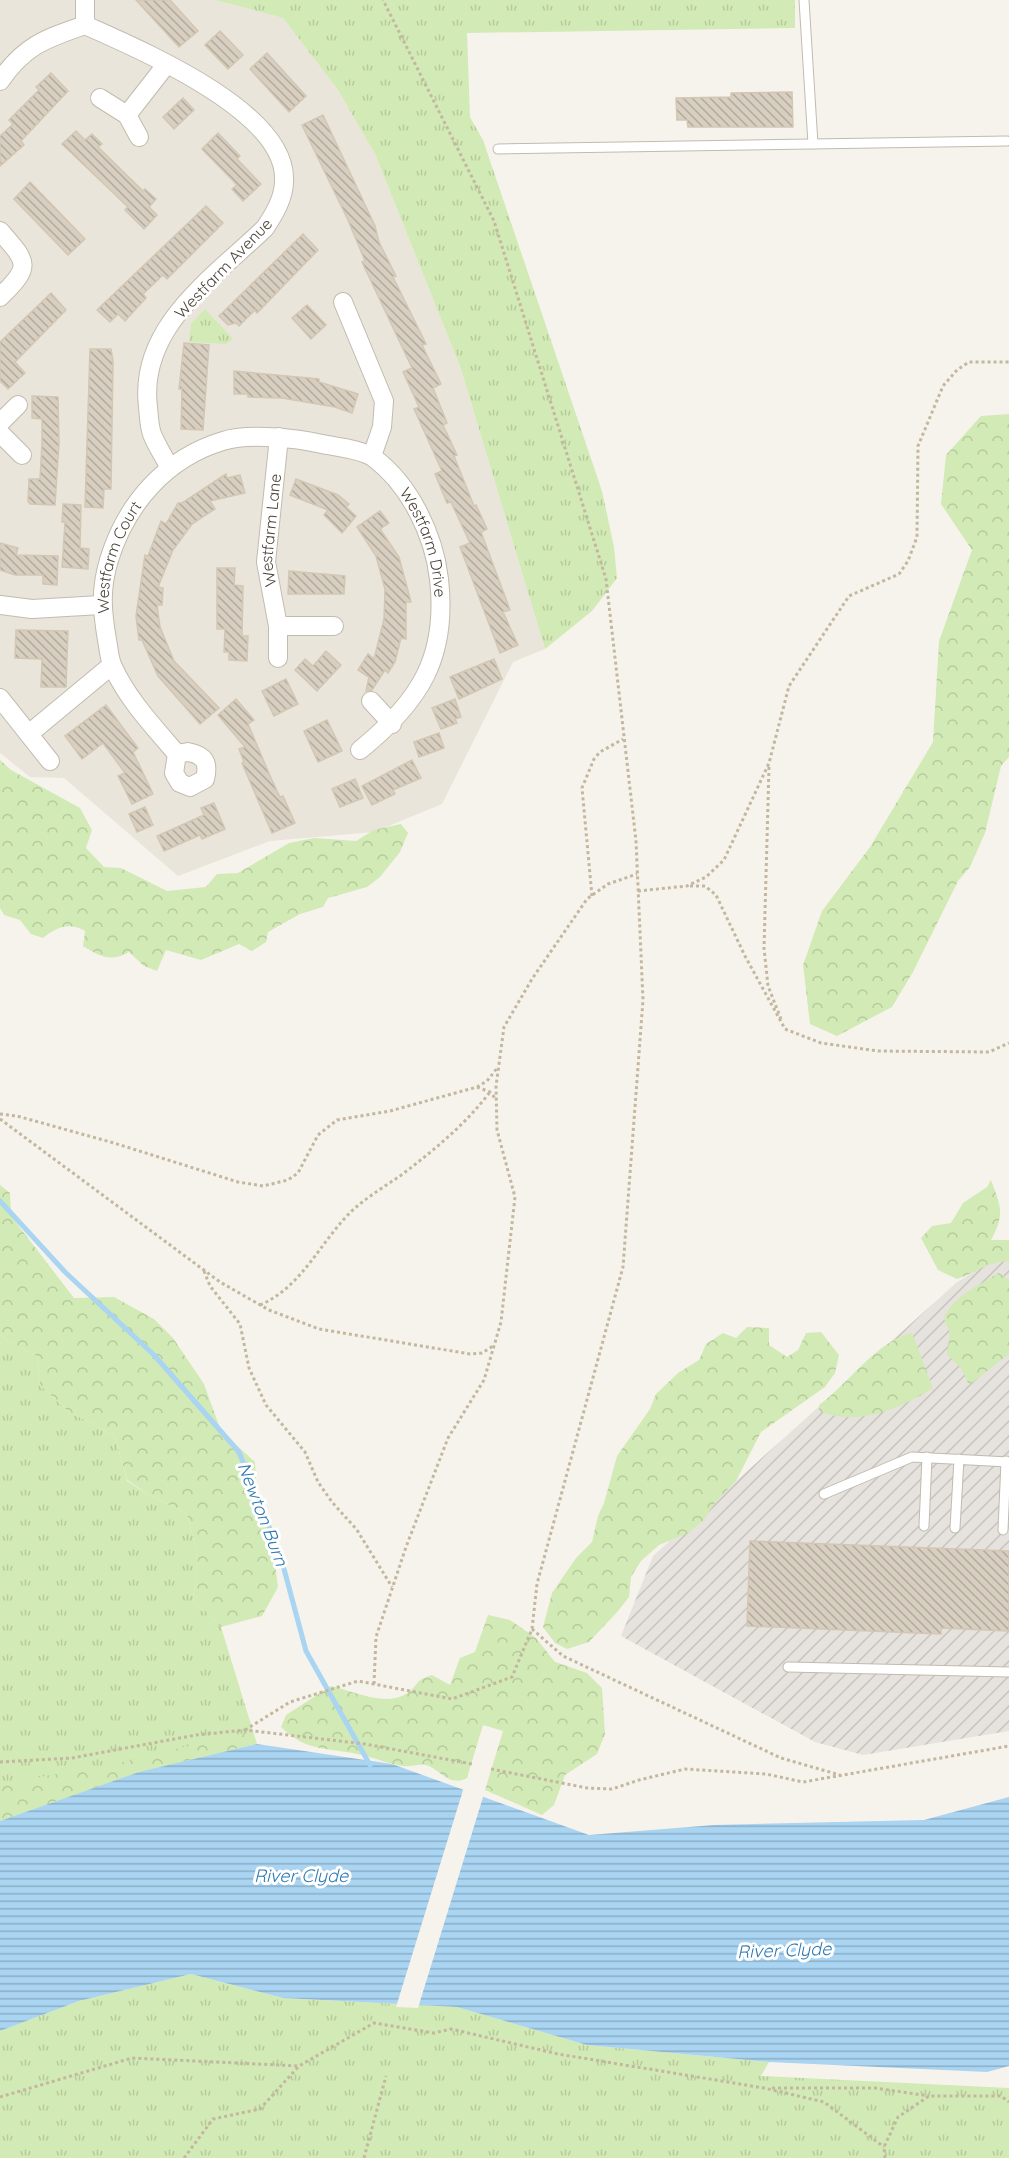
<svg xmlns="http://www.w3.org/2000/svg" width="1009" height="2158" font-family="Quicksand,sans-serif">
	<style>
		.residential { fill: #eae5da }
		.industrial { fill: url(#industrial-furrows) }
		.grass { fill: url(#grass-tufts) }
		.forest { fill: url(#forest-crowns) }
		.water { fill: url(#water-rules) }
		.pier { fill: #f6f3ec }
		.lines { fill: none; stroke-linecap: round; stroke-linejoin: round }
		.stream { stroke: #a9d4f2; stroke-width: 5 }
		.building { fill: url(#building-back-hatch); stroke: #d3c7b4; stroke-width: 1.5 }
		.service-casing { stroke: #c2bbae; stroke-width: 11 }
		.minor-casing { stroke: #c2bbae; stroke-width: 20 }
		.path { stroke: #c4b79f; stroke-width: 3; stroke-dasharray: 3 3; stroke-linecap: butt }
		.service { stroke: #fff; stroke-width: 9 }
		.minor { stroke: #fff; stroke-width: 18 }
		.labels { text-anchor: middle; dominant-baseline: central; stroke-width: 6; stroke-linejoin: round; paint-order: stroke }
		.street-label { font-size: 16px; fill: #4b4439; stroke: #fff }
		.water-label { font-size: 18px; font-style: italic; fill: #2e7ab2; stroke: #fff }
	</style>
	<defs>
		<pattern id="industrial-furrows" width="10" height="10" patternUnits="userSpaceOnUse" patternTransform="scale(1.5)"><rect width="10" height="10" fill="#e6e2dd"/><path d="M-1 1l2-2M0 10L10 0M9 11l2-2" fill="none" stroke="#c7c3be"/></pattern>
		<pattern id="grass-tufts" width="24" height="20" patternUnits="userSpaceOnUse" patternTransform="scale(1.5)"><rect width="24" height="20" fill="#d2eab5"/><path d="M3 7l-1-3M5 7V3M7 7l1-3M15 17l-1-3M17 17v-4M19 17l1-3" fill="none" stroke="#b6ca9c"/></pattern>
		<pattern id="forest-crowns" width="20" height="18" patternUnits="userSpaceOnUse" patternTransform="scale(1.5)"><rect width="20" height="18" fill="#d2eab5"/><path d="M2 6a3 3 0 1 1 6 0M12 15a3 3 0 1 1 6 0" fill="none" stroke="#b6ca9c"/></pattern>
		<pattern id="water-rules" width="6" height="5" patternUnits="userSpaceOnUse" patternTransform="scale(1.5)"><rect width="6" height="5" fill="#a9d4f2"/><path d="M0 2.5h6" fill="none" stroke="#8caec5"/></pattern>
		<pattern id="building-back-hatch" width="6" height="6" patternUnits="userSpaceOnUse" patternTransform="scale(1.5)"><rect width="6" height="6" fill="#d8cfc1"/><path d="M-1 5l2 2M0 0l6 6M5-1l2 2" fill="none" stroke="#b1aa9e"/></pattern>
	</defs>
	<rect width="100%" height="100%" fill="#f6f3ec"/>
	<!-- residential -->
	<polygon class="residential" points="0,0 215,0 283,18 338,90 375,154 461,369 545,649 513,662 442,804 374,832 270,841 178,876 64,778 30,777 0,753"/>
	<!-- industrial -->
	<polygon class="industrial" points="1009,1249 1009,1731 863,1755 815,1742 621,1636 653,1556 956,1283"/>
	<!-- grass -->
	<g class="grass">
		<polygon points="215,0 795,0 795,28 467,33 470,117 483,140 602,491 614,547 617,578 592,611 545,649 461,369 375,154 338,90 283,18"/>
		<polygon points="205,309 233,339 226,344 189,342 191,324"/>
		<polygon points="0,1334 7,1341 37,1356 40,1385 68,1411 115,1436 127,1481 151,1496 187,1514 198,1556 193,1600 221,1627 257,1744 139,1772 0,1821"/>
		<polygon points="191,1974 283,1998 457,2007 587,2045 769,2062 761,2076 1009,2088 1009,2158 0,2158 0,2031 79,2001"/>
	</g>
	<!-- forest -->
	<g class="forest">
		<polygon points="1009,414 1009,757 1001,766 985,833 970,867 958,881 913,972 892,1007 837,1036 810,1024 803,965 822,911 870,847 933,742 939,641 972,550 941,504 946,455 981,416"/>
		<path d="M 0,760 L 11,770 L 80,808 L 92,830 L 86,848 L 104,867 L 121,868 L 167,891 L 206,887 L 217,874 L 238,873 L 289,843 L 314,838 L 356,841 L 374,830 L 401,824 L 408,833 L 400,852 L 380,877 L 367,887 L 328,898 L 323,907 L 300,914 L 268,932 L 266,942 L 252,951 L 239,944 L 201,960 L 166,950 L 157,971 L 144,966 L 129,952 C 111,963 99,956 83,946 L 85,931 C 68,922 58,927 43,938 L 31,934 L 20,920 L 4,915 L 0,908 Z"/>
		<path d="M 991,1180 C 1001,1207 1005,1214 991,1240 L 1009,1240 L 1009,1261 C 986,1262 978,1272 957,1279 L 938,1270 L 921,1238 L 932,1226 L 951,1223 L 963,1203 L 987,1187 Z"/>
		<polygon points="0,1185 10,1193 11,1216 74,1298 114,1297 154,1319 173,1338 204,1384 221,1431 255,1462 257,1494 272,1540 278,1587 262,1616 221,1627 193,1600 198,1556 187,1514 151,1496 127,1480 115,1436 68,1411 40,1385 37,1356 7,1341 0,1334"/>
		<path d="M 999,1273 L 1009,1280 L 1009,1354 L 969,1385 L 961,1368 L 947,1354 L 950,1333 L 944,1319 C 950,1298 981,1284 999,1273 Z"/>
		<polygon points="747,1327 769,1328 769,1345 787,1357 798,1350 806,1333 821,1332 839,1355 835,1373 825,1387 761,1432 736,1481 716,1501 703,1521 688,1533 659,1545 641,1561 631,1577 629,1597 618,1611 589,1642 567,1649 555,1643 543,1627 552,1593 576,1558 592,1542 598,1516 604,1503 617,1456 650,1409 656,1394 678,1373 699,1360 706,1344 723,1333 736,1338"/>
		<path d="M 912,1333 L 933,1388 C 899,1409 859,1427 819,1411 L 819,1405 C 847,1385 879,1339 912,1333 Z"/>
		<path d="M 488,1615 L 510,1620 L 536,1638 L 555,1662 L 587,1673 L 602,1688 L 605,1734 L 597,1754 L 565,1775 L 554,1805 L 542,1815 L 485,1790 L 503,1731 L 483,1725 L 467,1778 C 448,1788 440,1768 425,1765 C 418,1764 410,1767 402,1766 C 388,1764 376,1758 362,1755 C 329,1747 307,1753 281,1727 L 286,1715 L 331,1686 C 353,1691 385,1707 406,1694 C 418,1687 414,1680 432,1675 L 450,1685 L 460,1658 L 475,1652 Z"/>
		<polygon points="247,1733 248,1746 139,1772 0,1821 0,1784 120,1763 228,1736"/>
	</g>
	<!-- water -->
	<polygon class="water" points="257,1744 392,1764 589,1835 714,1825 924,1820 1009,1797 1009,2066 987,2072 769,2062 587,2045 457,2007 283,1998 191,1974 79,2001 0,2031 0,1821 139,1772"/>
	<!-- pier -->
	<polygon class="pier" points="464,1787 484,1794 418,2008 396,2007"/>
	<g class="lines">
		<!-- stream -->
		<polyline class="stream" points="0,1201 65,1272 154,1355 239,1452 280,1554 306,1651 370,1765"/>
	</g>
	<!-- building -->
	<g class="building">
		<polygon points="136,0 170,0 198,31 179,47"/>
		<polygon points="220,31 243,55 228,69 205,45"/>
		<polygon points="267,53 306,96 289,112 250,69"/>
		<polygon points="51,73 68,91 21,141 24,145 0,166 0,136 13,124 9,120 39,90 36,87"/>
		<polygon points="792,92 793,127 688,127 687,120 677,120 676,98 731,97 731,93"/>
		<polygon points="183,98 194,110 174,129 163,117"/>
		<polygon points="323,115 375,226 379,242 396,276 393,277 426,344 422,345 441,384 433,388 447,423 443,425 457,455 454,456 474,506 476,505 487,529 481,532 510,610 503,612 518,645 500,653 460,547 470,543 451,502 447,503 435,474 442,471 414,409 419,407 403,372 412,368 362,262 365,261 348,220 302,125"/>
		<polygon points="76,131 85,140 92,134 102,144 98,147 143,191 145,189 156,199 149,207 157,215 144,229 125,210 128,207 62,144"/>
		<polygon points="218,133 240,156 237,159 261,184 243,201 232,189 237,185 202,149"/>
		<polygon points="30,182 85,239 68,255 14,199"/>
		<polygon points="206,206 223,223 167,279 163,275 143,294 146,298 125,321 118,314 110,322 97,310"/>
		<polygon points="303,234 318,250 257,313 255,310 239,326 236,323 228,325 219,316"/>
		<polygon points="51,293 66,310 15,362 25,373 8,389 0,381 0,342"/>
		<polygon points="307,305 326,325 311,339 292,318"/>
		<polygon points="184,343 209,345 203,430 181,429 182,389 179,389"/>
		<polygon points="90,349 111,349 113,361 111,489 104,489 103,508 85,507"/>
		<polygon points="234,371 319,379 319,382 358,394 352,413 335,407 282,398 248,397 248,394 234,394"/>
		<polygon points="32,396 58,397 59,443 55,505 30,504 28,501 29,479 40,479 42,443 42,419 32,418"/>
		<polygon points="226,474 227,478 240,475 245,493 210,501 215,509 192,524 173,550 158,587 163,588 162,605 157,605 160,627 174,661 219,708 200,724 158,676 142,640 139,640 136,616 145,555 148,556 161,521 166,524 178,503 182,503"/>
		<polygon points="296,479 338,495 349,504 346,507 356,516 342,533 324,515 328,510 290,495"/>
		<polygon points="63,504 81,505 80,548 89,549 88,569 62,567 65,522 62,522"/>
		<polygon points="380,511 389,523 380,529 399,557 411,602 406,602 406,639 401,638 395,662 388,673 385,670 372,690 366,691 369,677 358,670 368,654 374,659 384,619 385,589 376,556 357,527"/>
		<polygon points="0,543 18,548 16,555 58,556 57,585 43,584 43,575 15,575 0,570"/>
		<polygon points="217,568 235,568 234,585 243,586 242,636 248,636 247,661 229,660 229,652 224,652 225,629 217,629"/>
		<polygon points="289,571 345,576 344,594 288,594"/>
		<polygon points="16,630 68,631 66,687 41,687 42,659 15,658"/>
		<polygon points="326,651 341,665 317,691 295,670 305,659 313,666"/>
		<polygon points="494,659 502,679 459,699 450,677"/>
		<polygon points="286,679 298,704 274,716 262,691"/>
		<polygon points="236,699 254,720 248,724 271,778 280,797 283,796 295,823 272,833 242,763 244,762 239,749 245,747 218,715"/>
		<polygon points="455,699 461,717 455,719 457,723 441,729 432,708"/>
		<polygon points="106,705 138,748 133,752 153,794 132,804 118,776 125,773 103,743 82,759 65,736"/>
		<polygon points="327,720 342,751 318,762 304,731"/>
		<polygon points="439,733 444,748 419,757 414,742"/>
		<polygon points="412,760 421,778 393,790 395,794 372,805 362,786"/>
		<polygon points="355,779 363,798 340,807 332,789"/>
		<polygon points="214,803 225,829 202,839 200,835 164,851 157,836 204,815 201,808"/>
		<polygon points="145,807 153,825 137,832 129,814"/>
		<polygon points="750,1541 1009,1551 1009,1631 941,1628 941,1634 747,1626"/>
	</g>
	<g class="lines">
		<!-- service casing -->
		<g class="service-casing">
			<g id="service">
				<polyline points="804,0 813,144"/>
				<polyline points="498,149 1007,141"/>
				<polyline points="824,1494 912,1457 1009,1462"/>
				<polyline points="924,1526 927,1457"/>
				<polyline points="955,1528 959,1459"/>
				<polyline points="1003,1530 1006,1461"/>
				<polyline points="788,1667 1009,1672"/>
			</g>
		</g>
		<!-- minor casing -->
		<g class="minor-casing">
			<g id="minor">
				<polyline points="85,0 85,25"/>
				<path d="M 85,25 C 138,49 284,110 284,178 C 285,196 275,213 265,228 C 214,277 138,327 148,407 C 149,416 149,426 152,434 C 156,445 164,456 169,467"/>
				<path d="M 0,81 C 25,45 45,39 85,25"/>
				<polyline points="100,98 127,115 139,137"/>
				<polyline points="127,115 166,65"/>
				<path d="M 0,231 C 28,263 32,266 0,297"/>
				<polyline points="343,302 384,401 382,427 372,456"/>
				<polyline points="0,423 18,405"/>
				<polyline points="0,433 22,455"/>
				<polyline points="0,605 32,609 101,605"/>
				<polyline points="278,626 334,626"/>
				<path id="s1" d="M 278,658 L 278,626 L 266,562 L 279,437"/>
				<polyline points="0,698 50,761"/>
				<polyline points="371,701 392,724"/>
				<polyline points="30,733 112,665"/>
				<path d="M 188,752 C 205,755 209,763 205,779 L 190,787 L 180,783 L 174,773 L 177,754 Z"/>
				<path id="s2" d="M 177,754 C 154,727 128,700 113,667 C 109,659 109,649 107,640 C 102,610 100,590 109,560 C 126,504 166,458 223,441 C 248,433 296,438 322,444 C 336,447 362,449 374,458 C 410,485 434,535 439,579 C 448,658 419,702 360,750"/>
			</g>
		</g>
		<!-- path -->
		<g class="path">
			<polyline points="769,767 764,948 768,986 781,1019"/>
			<polyline points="690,886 705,886 716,895 745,956 785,1029 821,1043 878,1051 989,1052 1009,1043"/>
			<polyline points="638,891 687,886 706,877 724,860 769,763 789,686 849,596 899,574 908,561 917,537 918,446 943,386 957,370 969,362 1009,362"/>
			<polyline points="592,896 582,788 594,759 600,752 623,739"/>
			<polyline points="477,1087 490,1092 495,1098"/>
			<polyline points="0,1114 17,1116 114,1143 238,1182 263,1186 288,1180 298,1173 318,1135 337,1120 390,1111 477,1087 487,1081 498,1067"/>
			<polyline points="0,1119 220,1282 269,1310 319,1329 470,1354 482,1353 493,1346"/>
			<polyline points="204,1271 210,1286 240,1324 249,1368 266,1405 305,1452 318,1482 332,1502 357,1530 392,1587"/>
			<path d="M 260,1305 C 304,1286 321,1239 355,1208 C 369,1196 385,1186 400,1176 C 433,1151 465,1125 490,1092"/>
			<polyline points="532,1629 563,1656 781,1758 840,1775"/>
			<polyline points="374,1684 376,1637 406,1547 448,1438 484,1380 501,1322 515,1197 497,1130 496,1086 504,1027 532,979 587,899 608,884 637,874"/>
			<polyline points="245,1730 290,1702 358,1681 452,1699 512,1677 532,1629 537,1584 623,1267 643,1000 636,841 606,579 494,221 383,0"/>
			<polyline points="0,1762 72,1758 196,1735 245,1730 365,1744 472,1764"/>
			<polyline points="491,1769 587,1788 612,1789 639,1780 685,1769 766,1774 803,1782 1009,1746"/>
			<polyline points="772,2088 875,2088 929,2096"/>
			<polyline points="0,2097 132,2058 299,2066"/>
			<polyline points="184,2158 213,2119 260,2109 299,2066 374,2023 434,2033 451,2029 558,2054 764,2088 824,2102 884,2147"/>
			<polyline points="364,2158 386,2076"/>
			<polyline points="885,2158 884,2147 898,2117 929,2096 1001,2096 1009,2102"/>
		</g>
		<!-- service -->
		<use href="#service" class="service"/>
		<!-- minor -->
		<use href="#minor" class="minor"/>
	</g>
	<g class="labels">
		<!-- street labels -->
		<g class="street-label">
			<text transform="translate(223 268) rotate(-46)">Westfarm Avenue</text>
			<text stroke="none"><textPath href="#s1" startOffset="129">Westfarm Lane</textPath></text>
			<text stroke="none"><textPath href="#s2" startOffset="644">Westfarm Drive</textPath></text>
			<text stroke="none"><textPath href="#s2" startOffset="222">Westfarm Court</textPath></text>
		</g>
		<!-- water labels -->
		<g class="water-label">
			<text transform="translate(263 1514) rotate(69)">Newton Burn</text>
			<text x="301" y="1875">River Clyde</text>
			<text transform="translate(784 1950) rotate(-2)">River Clyde</text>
		</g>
	</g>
</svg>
